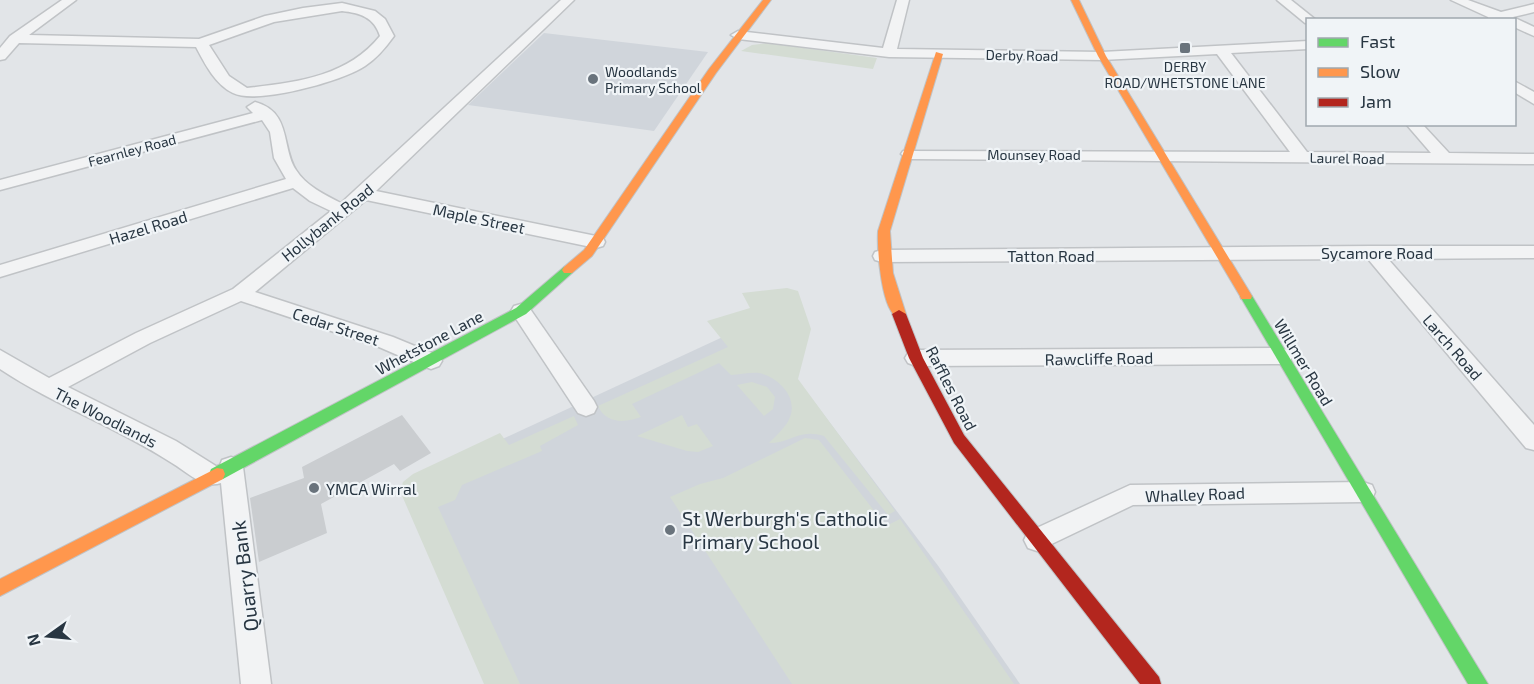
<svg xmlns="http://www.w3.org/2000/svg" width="1534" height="684" font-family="'Exo 2',sans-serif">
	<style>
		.built { fill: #d0d5db }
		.green { fill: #d4dcd3 }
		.building { fill: #cacdd0 }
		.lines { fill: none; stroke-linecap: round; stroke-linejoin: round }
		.street-casing { stroke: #c0c3c6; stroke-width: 3 }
		.fast-casing { stroke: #c0c3c6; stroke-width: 2 }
		.slow-casing { stroke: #c0c3c6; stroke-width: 2 }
		.jam-casing { stroke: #c0c3c6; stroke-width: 2 }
		.street { fill: #f2f3f4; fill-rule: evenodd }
		.fast { fill: #63d668; fill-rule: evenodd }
		.slow { fill: #ff974d; fill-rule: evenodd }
		.jam { fill: #b3261e; fill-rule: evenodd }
		.poi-dot { fill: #69737c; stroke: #f0f4f7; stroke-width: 2 }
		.labels { text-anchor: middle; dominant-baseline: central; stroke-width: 4.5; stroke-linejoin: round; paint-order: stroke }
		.far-street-label { font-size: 14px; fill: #283642; stroke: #f0f4f7 }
		.far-poi-label { font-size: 14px; fill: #283642; stroke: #f0f4f7 }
		.street-label { font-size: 16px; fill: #283642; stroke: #f0f4f7 }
		.poi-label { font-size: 16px; fill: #283642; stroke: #f0f4f7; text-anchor: start }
		.near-poi-label { font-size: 20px; fill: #283642; stroke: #f0f4f7; text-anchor: start }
		.near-street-label { font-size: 20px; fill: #283642; stroke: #f0f4f7 }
	</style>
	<rect width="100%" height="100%" fill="#e2e5e8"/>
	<!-- built -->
	<g class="built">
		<polygon points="544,33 708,52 654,131 468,105"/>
		<polygon points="727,335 778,354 939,567 1020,684 491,684 413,491 438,469"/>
	</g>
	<!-- green -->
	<g class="green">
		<polygon points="767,43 877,58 873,69 741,51 752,45"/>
		<path d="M 787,288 L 798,291 L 811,329 L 798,379 L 895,511 L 888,515 L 824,436 C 799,428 791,443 769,443 C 776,436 787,426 790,417 C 798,397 778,377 759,373 C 750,372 739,375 731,375 L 719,363 L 632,404 L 641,417 C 625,423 606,424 598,406 L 728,347 L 707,321 L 750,308 L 742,293 Z"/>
		<polygon points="752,382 767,387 775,397 773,409 764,416 737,385"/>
		<polygon points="682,415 688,427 697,424 713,446 698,452 687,451 637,436"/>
		<polygon points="574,416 578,425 540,446 542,451 462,485 455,500 438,507 520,684 484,684 400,491 403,482 413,474 500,433 509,445"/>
		<polygon points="805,438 819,440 886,526 900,519 1014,684 792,684 670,497 700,484 723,478"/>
	</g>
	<!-- building -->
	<polygon class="building" points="402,415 431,453 400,471 394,464 321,504 327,533 259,562 250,498 304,478 302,467"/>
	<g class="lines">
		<!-- street casing -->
		<g class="street-casing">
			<g id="street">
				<path d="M 62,0 L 76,0 L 29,35 L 199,39 L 265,16 L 303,8 L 342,3 L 375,11 L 385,19 L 394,36 C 386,47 377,58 365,66 C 343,81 257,105 233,93 C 215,84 205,64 196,47 L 19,43 L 5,59 L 0,60 L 0,48 L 10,36 ZM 342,11 C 360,13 374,17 380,36 C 347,77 297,82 247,88 L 229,76 L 209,45 L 274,22 Z"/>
				<path d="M 561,0 L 574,0 L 376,191 L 596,236 L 603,238 L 605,242 L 603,246 L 596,248 L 366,200 L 255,292 L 393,337 L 439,356 L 442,361 L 439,366 L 431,369 L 423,366 L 379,347 L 241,301 L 150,343 L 68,387 L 176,441 L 219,468 L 222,460 L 231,457 L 240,460 L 243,467 L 271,684 L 241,684 L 221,483 C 203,489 187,472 172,463 C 117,427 54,405 0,369 L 0,350 L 49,378 L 136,333 L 233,289 L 331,211 L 310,201 L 293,188 L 0,277 L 0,265 L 286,179 L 274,158 L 270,132 L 262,120 L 0,190 L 0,180 L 253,113 L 247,107 L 255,102 C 292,112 281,147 296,170 C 306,186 325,195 341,203 Z"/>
				<polygon points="897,0 909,0 897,49 1102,52 1308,41 1308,49 1231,53 1307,152 1431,153 1406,124 1422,124 1449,153 1534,154 1534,164 909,159 901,154 903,151 1290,152 1217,54 1102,60 889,57 738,39 731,35 738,31 883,48"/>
				<polygon points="1277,0 1291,0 1316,20 1308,20 1308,23 1305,23"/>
				<polygon points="1451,0 1468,0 1501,12 1534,4 1534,12 1513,17 1534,27 1534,36 1514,27 1514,20 1489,20 1488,17"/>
				<polygon points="1514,81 1534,92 1534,104 1514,92"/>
				<polygon points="1372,246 1534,246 1534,258 1388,259 1534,425 1534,450 1526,448 1368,259 882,262 875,260 873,256 875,252 882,250"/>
				<polygon points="521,304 528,306 594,401 597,407 594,413 586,416 578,413 511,311 514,306"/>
				<polygon points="1282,348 1290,351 1293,356 1290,361 1282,364 916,366 908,363 905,358 908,353 916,350"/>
				<polygon points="1363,482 1372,485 1375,492 1372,499 1363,502 1133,505 1037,551 1028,548 1024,540 1028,532 1130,485"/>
			</g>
		</g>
		<!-- fast casing -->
		<g class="fast-casing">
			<g id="fast">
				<polygon points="568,266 572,267 574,270 572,273 526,314 223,479 217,480 211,479 209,474 211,469 516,308 564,267"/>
				<polygon points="1246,292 1252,296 1488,684 1468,684 1240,296"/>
			</g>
		</g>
		<!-- slow casing -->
		<g class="slow-casing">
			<g id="slow">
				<polygon points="763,0 771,0 716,73 592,256 572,273 564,273 562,270 564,267 584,250 709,69"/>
				<polygon points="1071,0 1079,0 1106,56 1252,296 1251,299 1241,299 1240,296 1098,56"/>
				<path d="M 936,52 L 943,54 L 890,231 L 893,273 L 906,314 L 899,318 C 881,313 877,248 878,231 Z"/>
				<polygon points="217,468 223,469 225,474 223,479 0,596 0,579"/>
			</g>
		</g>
		<!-- jam casing -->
		<g class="jam-casing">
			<polygon id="jam" points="899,310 906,314 923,358 964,435 1159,677 1161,684 1140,684 954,443 909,358 892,314"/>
		</g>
		<!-- street -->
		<use href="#street" class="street"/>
		<!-- fast -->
		<use href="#fast" class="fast"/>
		<!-- slow -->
		<use href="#slow" class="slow"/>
		<!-- jam -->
		<use href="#jam" class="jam"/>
	</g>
	<!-- markers -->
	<g class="poi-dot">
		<rect x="1179" y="42" width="12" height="12" rx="3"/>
		<circle cx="593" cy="79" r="6"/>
		<circle cx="314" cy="488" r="6"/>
		<circle cx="670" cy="530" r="6"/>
	</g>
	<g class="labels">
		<!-- far-street labels -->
		<g class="far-street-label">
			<text transform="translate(1022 55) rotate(1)">Derby Road</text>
			<text transform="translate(132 150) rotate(-15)">Fearnley Road</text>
			<text x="1034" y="154">Mounsey Road</text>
			<text transform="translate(1347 158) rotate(1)">Laurel Road</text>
		</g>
		<!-- far-poi labels -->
		<g class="far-poi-label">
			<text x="1185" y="66">DERBY<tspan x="1185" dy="16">ROAD/WHETSTONE LANE</tspan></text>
			<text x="605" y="71" text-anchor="start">Woodlands<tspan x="605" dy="16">Primary School</tspan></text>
		</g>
		<!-- street labels -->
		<g class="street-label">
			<text transform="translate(479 218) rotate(12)">Maple Street</text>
			<text transform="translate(327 222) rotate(-39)">Hollybank Road</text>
			<text transform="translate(148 227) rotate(-17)">Hazel Road</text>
			<text x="1377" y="252">Sycamore Road</text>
			<text x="1051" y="255">Tatton Road</text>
			<text transform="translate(336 326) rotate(18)">Cedar Street</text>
			<text transform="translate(429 342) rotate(-28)">Whetstone Lane</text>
			<text transform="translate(1453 347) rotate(49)">Larch Road</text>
			<text transform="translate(1099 358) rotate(-1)">Rawcliffe Road</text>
			<text transform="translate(1304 362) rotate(59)">Willmer Road</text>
			<text transform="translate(952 388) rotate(63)">Raffles Road</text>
			<text transform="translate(106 417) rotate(27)">The Woodlands</text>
			<text transform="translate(1195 494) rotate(-2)">Whalley Road</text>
		</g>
		<!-- poi labels -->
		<g class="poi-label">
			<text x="326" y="488">YMCA Wirral</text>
		</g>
		<!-- near-poi labels -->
		<g class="near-poi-label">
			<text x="682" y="518">St Werburgh's Catholic<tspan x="682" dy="23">Primary School</tspan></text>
		</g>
		<!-- near-street labels -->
		<g class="near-street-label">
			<text transform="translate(244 576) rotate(-97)">Quarry Bank</text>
		</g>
	</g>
	<!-- legend -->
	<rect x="1306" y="18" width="210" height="108" fill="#f0f4f7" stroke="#a0a8af" stroke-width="1.5"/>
	<rect x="1318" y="38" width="30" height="9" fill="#63d668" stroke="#a0a8af" stroke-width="1.5"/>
	<text x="1360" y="48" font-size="18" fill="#283642">Fast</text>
	<rect x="1318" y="68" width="30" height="9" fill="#ff974d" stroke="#a0a8af" stroke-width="1.5"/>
	<text x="1360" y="78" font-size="18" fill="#283642">Slow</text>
	<rect x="1318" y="98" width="30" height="9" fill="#b3261e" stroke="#a0a8af" stroke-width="1.5"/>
	<text x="1360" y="108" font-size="18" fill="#283642">Jam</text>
	<!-- north arrow -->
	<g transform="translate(48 636) rotate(255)" stroke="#f0f4f7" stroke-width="4.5" paint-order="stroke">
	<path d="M0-4.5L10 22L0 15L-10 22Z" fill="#283642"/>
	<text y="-9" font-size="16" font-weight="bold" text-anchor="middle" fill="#283642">N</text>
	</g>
</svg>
